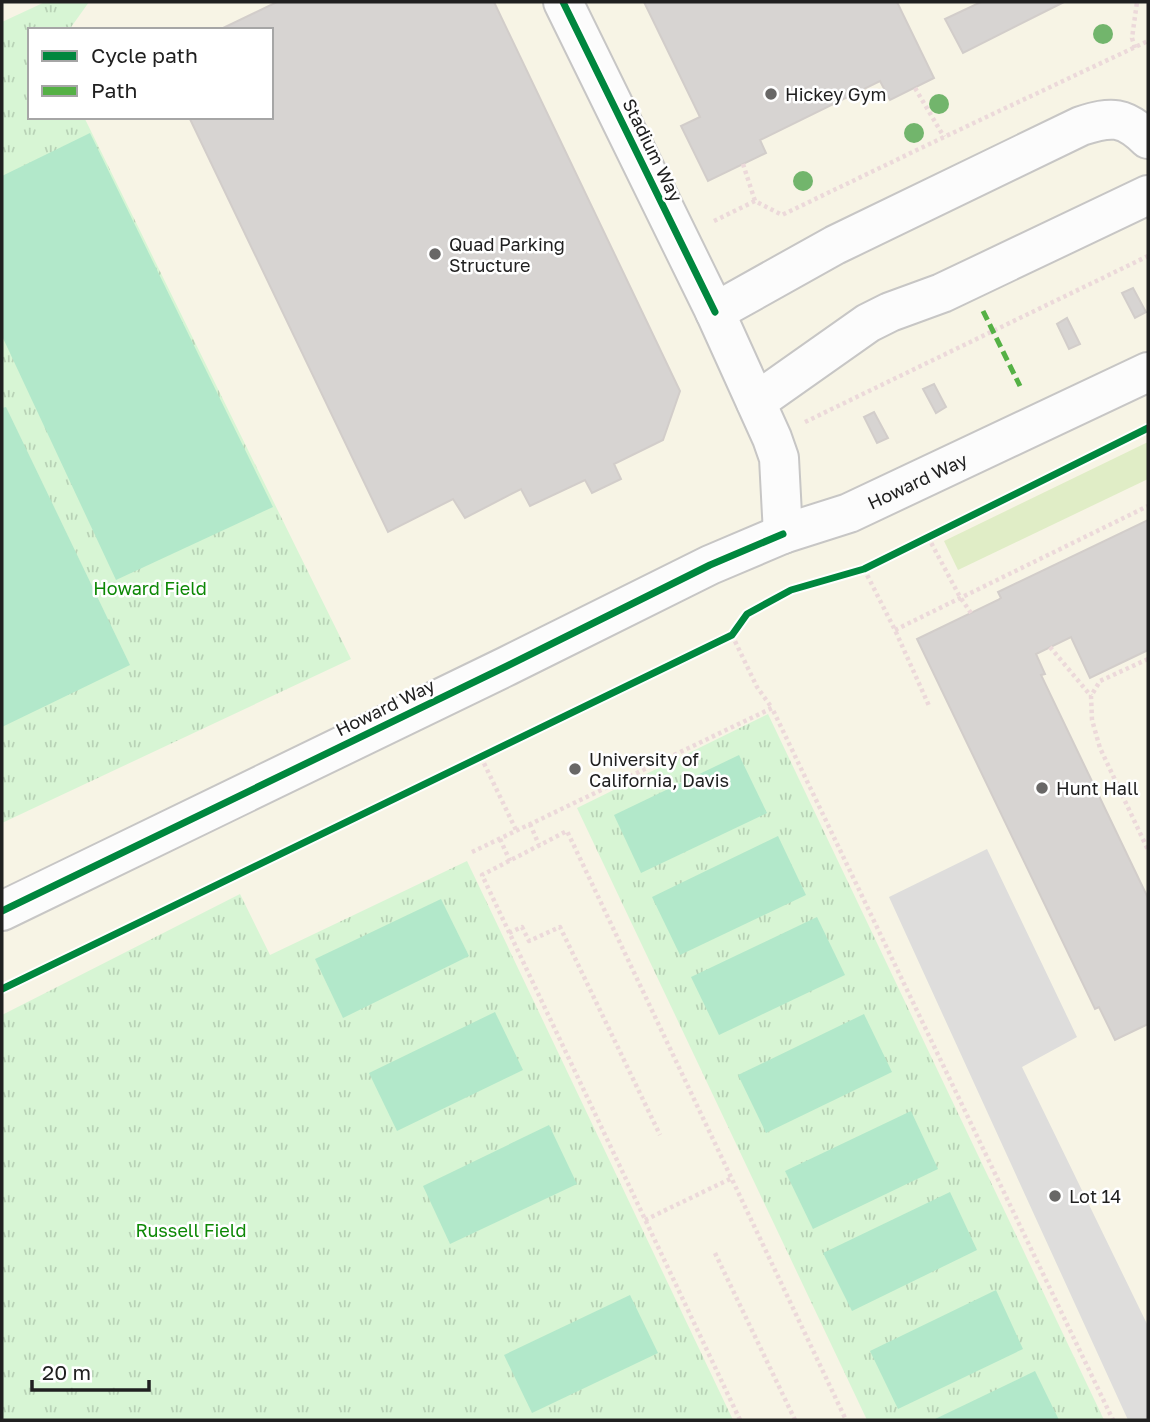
<svg xmlns="http://www.w3.org/2000/svg" width="1150" height="1422" font-family="'Golos Text',sans-serif">
	<style>
		.education { fill: #f7f4e5; fill-rule: evenodd }
		.grass { fill: #e0edc6 }
		.park { fill: url(#park-tufts) }
		.pitch { fill: #b2e8ca }
		.parking { fill: #dedddc }
		.building { fill: #d7d4d2; stroke: #d2cdca; stroke-width: 2 }
		.lines { fill: none; stroke-linecap: round; stroke-linejoin: round }
		.minor-casing { stroke: #c7c6c5; stroke-width: 42 }
		.path { stroke: #ecd9da; stroke-width: 4.5; stroke-dasharray: 3.5 3.5; stroke-linecap: butt }
		.minor { stroke: #fcfcfc; stroke-width: 38 }
		.quiet { stroke: #55b145; stroke-width: 5; stroke-dasharray: 10 5; stroke-linecap: butt }
		.cycleway-casing { stroke: #fff; stroke-width: 11 }
		.cycleway { stroke: #00873e; stroke-width: 7 }
		.tree { fill: #72b56c }
		.poi-dot { fill: #686766; stroke: #fff; stroke-width: 2.5 }
		.labels { text-anchor: middle; dominant-baseline: central; stroke-width: 5; stroke-linejoin: round; paint-order: stroke }
		.poi-label { font-size: 18px; fill: #202020; stroke: #fff; text-anchor: start }
		.street-label { font-size: 18px; fill: #202020; stroke: #fff }
		.park-label { font-size: 18px; fill: #0c8805; stroke: #fff }
	</style>
	<defs>
		<pattern id="park-tufts" width="24" height="20" patternUnits="userSpaceOnUse" patternTransform="scale(1.75)"><rect width="24" height="20" fill="#d7f5d4"/><path d="M3 7l-1-3M5 7V3M7 7l1-3M15 17l-1-3M17 17v-4M19 17l1-3" fill="none" stroke="#b8d2b6"/></pattern>
	</defs>
	<rect width="100%" height="100%" fill="#eeece9"/>
	<!-- education -->
	<path class="education" d="M 2,2 L 1148,2 L 1148,1420 L 2,1420 ZM 30,30 L 271,30 L 271,117 L 30,117 Z"/>
	<!-- grass -->
	<polygon class="grass" points="1148,442 1148,479 958,570 944,541"/>
	<!-- park -->
	<g class="park">
		<polygon points="45,2 89,2 69,30 30,30 30,117 84,117 351,659 2,823 2,22"/>
		<polygon points="768,714 1104,1420 867,1420 577,808"/>
		<polygon points="467,861 733,1420 2,1420 2,1015 240,894 270,955"/>
	</g>
	<!-- pitch -->
	<g class="pitch">
		<polygon points="90,133 273,507 116,580 2,336 2,176"/>
		<polygon points="6,407 130,665 2,727 2,408"/>
		<polygon points="739,755 767,813 641,873 614,815"/>
		<polygon points="778,836 806,895 680,955 652,897"/>
		<polygon points="441,899 469,956 343,1018 315,959"/>
		<polygon points="817,917 845,975 719,1035 691,977"/>
		<polygon points="495,1012 523,1070 397,1131 369,1073"/>
		<polygon points="864,1014 892,1072 766,1133 738,1075"/>
		<polygon points="911,1111 938,1169 813,1229 785,1171"/>
		<polygon points="549,1125 577,1184 450,1244 423,1186"/>
		<polygon points="950,1192 977,1250 852,1311 823,1253"/>
		<polygon points="996,1290 1023,1349 898,1409 870,1351"/>
		<polygon points="630,1295 658,1353 532,1413 504,1355"/>
		<polygon points="1035,1371 1059,1420 933,1420"/>
	</g>
	<!-- parking -->
	<polygon class="parking" points="987,849 1077,1037 1022,1067 1148,1326 1148,1420 1128,1420 889,897"/>
	<!-- building -->
	<g class="building">
		<polygon points="277,2 494,2 680,391 663,440 614,464 621,479 592,493 585,480 530,506 521,489 465,518 453,499 388,532 189,117 271,117 271,30 219,30"/>
		<polygon points="644,2 897,2 934,78 890,100 880,81 760,140 766,153 708,181 681,126 700,117"/>
		<polygon points="981,2 1064,2 963,53 945,19"/>
		<polygon points="1133,288 1146,312 1135,318 1122,293"/>
		<polygon points="1067,318 1080,344 1069,349 1057,324"/>
		<polygon points="934,384 946,407 936,413 923,389"/>
		<polygon points="874,412 888,438 877,443 864,417"/>
		<polygon points="1148,520 1148,650 1090,678 1071,637 1036,654 1045,674 1041,675 1148,898 1148,1024 1115,1040 1099,1007 1095,1009 917,639 998,600 1001,598 998,592"/>
	</g>
	<g class="lines">
		<!-- minor casing -->
		<g class="minor-casing">
			<g id="minor">
				<polyline points="563,2 715,312 772,438 779,458 783,534"/>
				<path d="M 715,312 L 835,245 L 1081,126 C 1112,116 1124,116 1148,139"/>
				<polyline points="756,402 868,323 890,312 942,293 1148,195"/>
				<path id="s1" d="M 2,911 L 507,666 L 710,565 L 783,534 L 849,513 L 1148,372"/>
			</g>
		</g>
		<!-- path -->
		<g class="path">
			<polyline points="1135,48 1132,38 1137,2"/>
			<polyline points="915,88 944,137"/>
			<polyline points="743,164 755,201"/>
			<polyline points="714,221 755,201 782,215 944,137 1148,41"/>
			<polyline points="805,422 1148,256"/>
			<polyline points="928,537 960,597 971,613"/>
			<polyline points="864,569 895,630 930,708"/>
			<polyline points="895,630 1148,506"/>
			<polyline points="732,635 757,687 772,708"/>
			<polyline points="1050,647 1091,696"/>
			<polyline points="1148,659 1100,681 1091,696 1092,720 1100,748 1148,850"/>
			<polyline points="481,757 516,830"/>
			<polyline points="530,824 539,845"/>
			<polyline points="500,839 510,861"/>
			<polyline points="472,852 772,708 1113,1420"/>
			<polyline points="509,933 522,927 529,941 560,927 660,1135"/>
			<polyline points="645,1220 732,1178"/>
			<polyline points="715,1253 795,1420"/>
			<polyline points="740,1420 482,875 567,831 846,1420"/>
		</g>
		<!-- minor -->
		<use href="#minor" class="minor"/>
		<!-- quiet -->
		<polyline class="quiet" points="983,311 1020,386"/>
		<!-- cycleway casing -->
		<g class="cycleway-casing">
			<g id="cycleway">
				<polyline points="563,2 715,312"/>
				<polyline points="2,911 507,666 710,565 783,534"/>
				<polyline points="2,989 732,635 747,614 791,590 864,569 1148,428"/>
			</g>
		</g>
		<!-- cycleway -->
		<use href="#cycleway" class="cycleway"/>
	</g>
	<!-- trees -->
	<g class="tree">
		<circle cx="1103" cy="34" r="10"/>
		<circle cx="939" cy="104" r="10"/>
		<circle cx="914" cy="133" r="10"/>
		<circle cx="803" cy="181" r="10"/>
	</g>
	<!-- markers -->
	<g class="poi-dot">
		<circle cx="771" cy="94" r="7"/>
		<circle cx="435" cy="254" r="7"/>
		<circle cx="575" cy="769" r="7"/>
		<circle cx="1042" cy="788" r="7"/>
		<circle cx="1055" cy="1196" r="7"/>
	</g>
	<g class="labels">
		<!-- poi labels -->
		<g class="poi-label">
			<text x="785" y="94">Hickey Gym</text>
			<text x="449" y="244">Quad Parking<tspan x="449" dy="21">Structure</tspan></text>
			<text x="589" y="759">University of<tspan x="589" dy="21">California, Davis</tspan></text>
			<text x="1056" y="788">Hunt Hall</text>
			<text x="1069" y="1196">Lot 14</text>
		</g>
		<!-- street labels -->
		<g class="street-label">
			<text transform="translate(653 150) rotate(64)">Stadium Way</text>
			<text stroke="none"><textPath href="#s1" startOffset="1012">Howard Way</textPath></text>
			<text transform="translate(385 707) rotate(-26)">Howard Way</text>
		</g>
		<!-- park labels -->
		<g class="park-label">
			<text x="150" y="588">Howard Field</text>
			<text x="191" y="1230">Russell Field</text>
		</g>
	</g>
	<!-- border -->
	<rect width="1150" height="1422" fill="none" stroke="#202020" stroke-width="7"/>
	<!-- legend -->
	<rect x="28" y="28" width="245" height="91" fill="#ffffff" stroke="#a6a6a6" stroke-width="2"/>
	<rect x="42" y="51" width="35" height="10" fill="#00873e" stroke="#a6a6a6" stroke-width="2"/>
	<text x="91" y="63" font-size="21" fill="#202020">Cycle path</text>
	<rect x="42" y="86" width="35" height="10" fill="#55b145" stroke="#a6a6a6" stroke-width="2"/>
	<text x="91" y="98" font-size="21" fill="#202020">Path</text>
	<!-- scale -->
	<path d="M32 1380v10h117v-10" fill="none" stroke="#202020" stroke-width="3.5"/>
	<text x="42" y="1380" font-size="21" fill="#202020" stroke="#ffffff" stroke-width="5" paint-order="stroke">20 m</text>
</svg>
